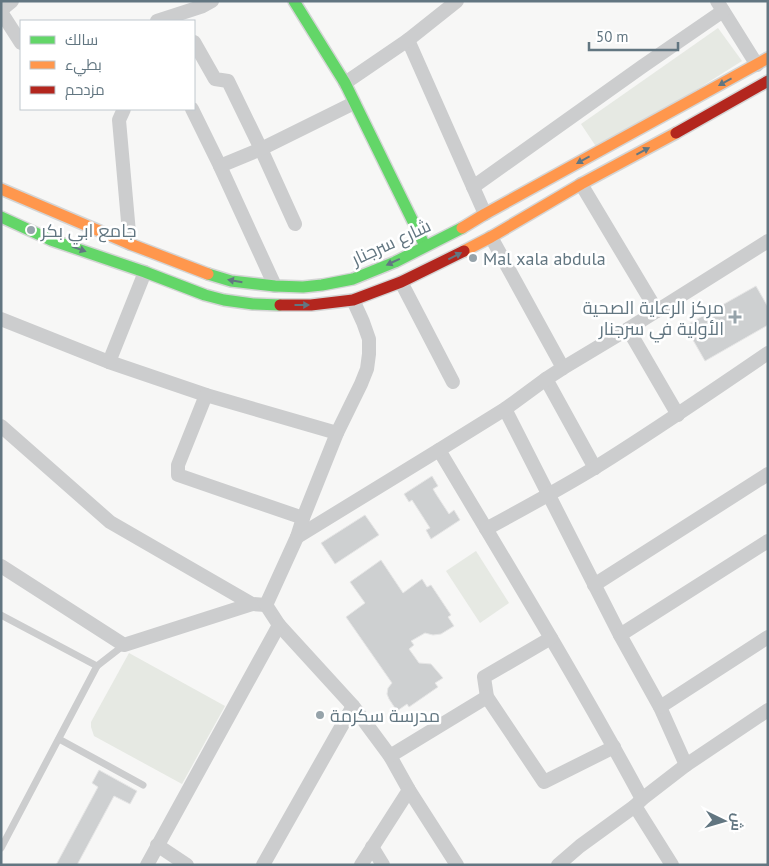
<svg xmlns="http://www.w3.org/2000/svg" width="769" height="866" font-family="'PT Sans',Cairo,sans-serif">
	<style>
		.green { fill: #e6e9e3 }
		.building { fill: #ced0d1; stroke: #e6e6e6 }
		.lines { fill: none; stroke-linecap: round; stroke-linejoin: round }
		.fast-casing { stroke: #d4d5d5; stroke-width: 14 }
		.slow-casing { stroke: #d4d5d5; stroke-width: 14 }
		.jam-casing { stroke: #d4d5d5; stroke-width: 14 }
		.lane { stroke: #cccdce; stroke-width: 7 }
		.street { stroke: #cccdce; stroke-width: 14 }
		.fast { stroke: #63d668; stroke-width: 11 }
		.slow { stroke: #ff974d; stroke-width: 11 }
		.jam { stroke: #b3261e; stroke-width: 11 }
		.oneway { fill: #627681 }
		.poi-dot { fill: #96a3aa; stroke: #fff; stroke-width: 2 }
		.labels { text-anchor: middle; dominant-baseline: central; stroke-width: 5; stroke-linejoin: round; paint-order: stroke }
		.poi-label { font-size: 18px; fill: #627681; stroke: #fff; text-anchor: start }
		.street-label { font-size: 18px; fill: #627681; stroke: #fff }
	</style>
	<rect width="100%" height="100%" fill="#f7f7f6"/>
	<!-- green -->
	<g class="green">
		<polygon points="718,28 742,61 599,151 581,124"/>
		<polygon points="476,551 509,603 480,623 446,571"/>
		<polygon points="129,653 225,706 182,784 94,736 91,727 91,722"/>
	</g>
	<!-- building -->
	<g class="building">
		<polygon points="756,286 768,307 768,325 705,361 685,326"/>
		<polygon points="432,476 438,486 433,489 436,494 449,514 454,510 460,520 431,539 426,530 430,528 412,500 409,502 404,494"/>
		<polygon points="365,515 379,535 335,564 321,543"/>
		<polygon points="381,560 403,593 422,579 427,587 431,585 451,615 448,617 454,626 441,634 433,635 425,633 411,641 414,645 409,649 419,663 431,664 443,678 435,683 438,687 409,707 407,704 397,711 389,699 387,694 388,688 392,683 346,617 365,603 350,582"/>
		<polygon points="99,770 137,791 130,804 114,796 77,865 56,865 98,787 92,783"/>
	</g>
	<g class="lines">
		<!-- fast casing -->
		<g class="fast-casing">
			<g id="fast">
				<polyline points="294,1 345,83 425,246"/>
				<polyline points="1,217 51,240 145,272 205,295 224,300 253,304 280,305"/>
				<polyline points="208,274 231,281 275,286 303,287 322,285 353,279 395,262 462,228"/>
			</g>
		</g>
		<!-- slow casing -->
		<g class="slow-casing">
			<g id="slow">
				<polyline points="1,189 130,244 208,274"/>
				<polyline points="462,228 485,214 768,58"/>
				<polyline points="464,251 491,237 581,184 676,133"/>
			</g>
		</g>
		<!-- jam casing -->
		<g class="jam-casing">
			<g id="jam">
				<polyline points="676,133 768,81"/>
				<polyline points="280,305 311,305 353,300 401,282 464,251"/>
			</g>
		</g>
		<!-- lane -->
		<g class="lane">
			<polyline points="1,615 97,666"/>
			<polyline points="59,739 143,785"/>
			<polyline points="1,848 97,666 124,645"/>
		</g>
		<!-- street -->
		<g class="street">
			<polyline points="717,1 757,65"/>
			<polyline points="1,10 12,1"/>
			<polyline points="1,12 21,43"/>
			<polyline points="157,21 203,6 212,1"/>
			<polyline points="408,40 485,214"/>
			<polyline points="194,42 215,79 228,81 261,149 295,224"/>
			<polyline points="345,83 408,40 457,1"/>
			<polyline points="124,109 119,120 130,244"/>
			<polyline points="192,109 220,166 275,286"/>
			<polyline points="220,166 261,149 354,103"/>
			<polyline points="581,184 657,311"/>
			<polyline points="473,187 643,66 723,11"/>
			<polyline points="491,237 563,368"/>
			<polyline points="401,282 453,382"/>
			<polyline points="1,319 109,362 206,395 337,433"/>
			<polyline points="628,329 678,415"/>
			<polyline points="109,362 145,272"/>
			<polyline points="546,379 595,468"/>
			<polyline points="206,395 178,465 178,475 303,518"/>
			<polyline points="505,409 620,635 660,707 686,765"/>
			<polyline points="1,426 110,522 252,604 266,605"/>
			<path d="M 439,450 C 508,566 578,680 642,799"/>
			<path d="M 486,529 C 523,509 560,489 596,467 C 654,431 711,392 768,353"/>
			<polyline points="297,537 439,450 505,409 546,379 563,368 628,329 768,241"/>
			<polyline points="1,566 124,645 252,604"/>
			<polyline points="594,585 768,474"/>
			<polyline points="266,605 297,537 303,518 337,433 361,384 367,369 369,354 369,339 363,322 353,300"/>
			<polyline points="266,605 279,625 353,706 390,756 409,790 457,865"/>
			<polyline points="620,635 768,541"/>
			<polyline points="551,638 484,677 487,697 544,782 614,747"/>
			<polyline points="660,707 768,637"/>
			<polyline points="390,756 487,697"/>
			<polyline points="635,806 672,865"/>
			<polyline points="157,845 187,865"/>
			<polyline points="372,847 383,865"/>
			<polyline points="147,865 279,625"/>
			<polyline points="263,865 353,706"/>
			<polyline points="361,865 409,790"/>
			<polyline points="558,865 580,846 635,806 642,799 686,765 768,710"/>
		</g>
		<!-- fast -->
		<use href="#fast" class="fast"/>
		<!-- slow -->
		<use href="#slow" class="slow"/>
		<!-- jam -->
		<use href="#jam" class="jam"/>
	</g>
	<!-- one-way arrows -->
	<defs><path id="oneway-solid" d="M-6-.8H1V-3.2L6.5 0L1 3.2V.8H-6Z" transform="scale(1.25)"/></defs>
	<g class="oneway">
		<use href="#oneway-solid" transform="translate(725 82) rotate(151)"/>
		<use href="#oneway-solid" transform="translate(643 151) rotate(-28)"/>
		<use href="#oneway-solid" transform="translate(583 160) rotate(151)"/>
		<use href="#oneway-solid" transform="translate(79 249) rotate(19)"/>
		<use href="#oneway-solid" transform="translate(455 256) rotate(-27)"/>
		<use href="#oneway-solid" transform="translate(393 262) rotate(155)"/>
		<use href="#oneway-solid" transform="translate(235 281) rotate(-170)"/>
		<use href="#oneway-solid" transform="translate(302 305)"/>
	</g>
	<!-- markers -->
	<g class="poi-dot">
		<circle cx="31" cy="230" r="5"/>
		<circle cx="473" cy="258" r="5"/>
		<path d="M732.5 309.5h5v5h5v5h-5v5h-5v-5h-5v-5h5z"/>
		<circle cx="320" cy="715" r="5"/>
	</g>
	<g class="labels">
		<!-- poi labels -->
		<g class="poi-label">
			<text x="41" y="230">جامع ابي بكر</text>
			<text x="483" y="258">Mal xala abdula</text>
			<text x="724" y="307" text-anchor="end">مركز الرعاية الصحية<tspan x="724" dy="21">الأولية في سرجنار</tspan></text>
			<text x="330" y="715">مدرسة سكرمة</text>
		</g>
		<!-- street labels -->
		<g class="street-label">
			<text transform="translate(391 242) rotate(-25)">شارع سرجنار</text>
		</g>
	</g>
	<!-- border -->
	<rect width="769" height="866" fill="none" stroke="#627681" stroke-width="5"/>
	<!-- legend -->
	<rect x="20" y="20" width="175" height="90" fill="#ffffff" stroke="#c0c8cd"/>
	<rect x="30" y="36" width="25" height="8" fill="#63d668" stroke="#c0c8cd"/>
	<text x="65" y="45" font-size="15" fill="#627681">سالك</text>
	<rect x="30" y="61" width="25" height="8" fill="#ff974d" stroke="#c0c8cd"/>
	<text x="65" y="70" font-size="15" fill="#627681">بطيء</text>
	<rect x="30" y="86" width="25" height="8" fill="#b3261e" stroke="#c0c8cd"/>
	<text x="65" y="95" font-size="15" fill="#627681">مزدحم</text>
	<!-- north arrow -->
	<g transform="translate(724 821) rotate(95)" stroke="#ffffff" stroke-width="4" paint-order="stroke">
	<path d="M0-4L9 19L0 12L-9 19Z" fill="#627681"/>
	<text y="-8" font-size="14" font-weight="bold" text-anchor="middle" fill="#627681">ش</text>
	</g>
	<!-- scale -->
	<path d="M589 42v8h89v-8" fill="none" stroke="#627681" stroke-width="2.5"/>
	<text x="596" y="42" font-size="15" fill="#627681" stroke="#ffffff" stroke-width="4" paint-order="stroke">50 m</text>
</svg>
